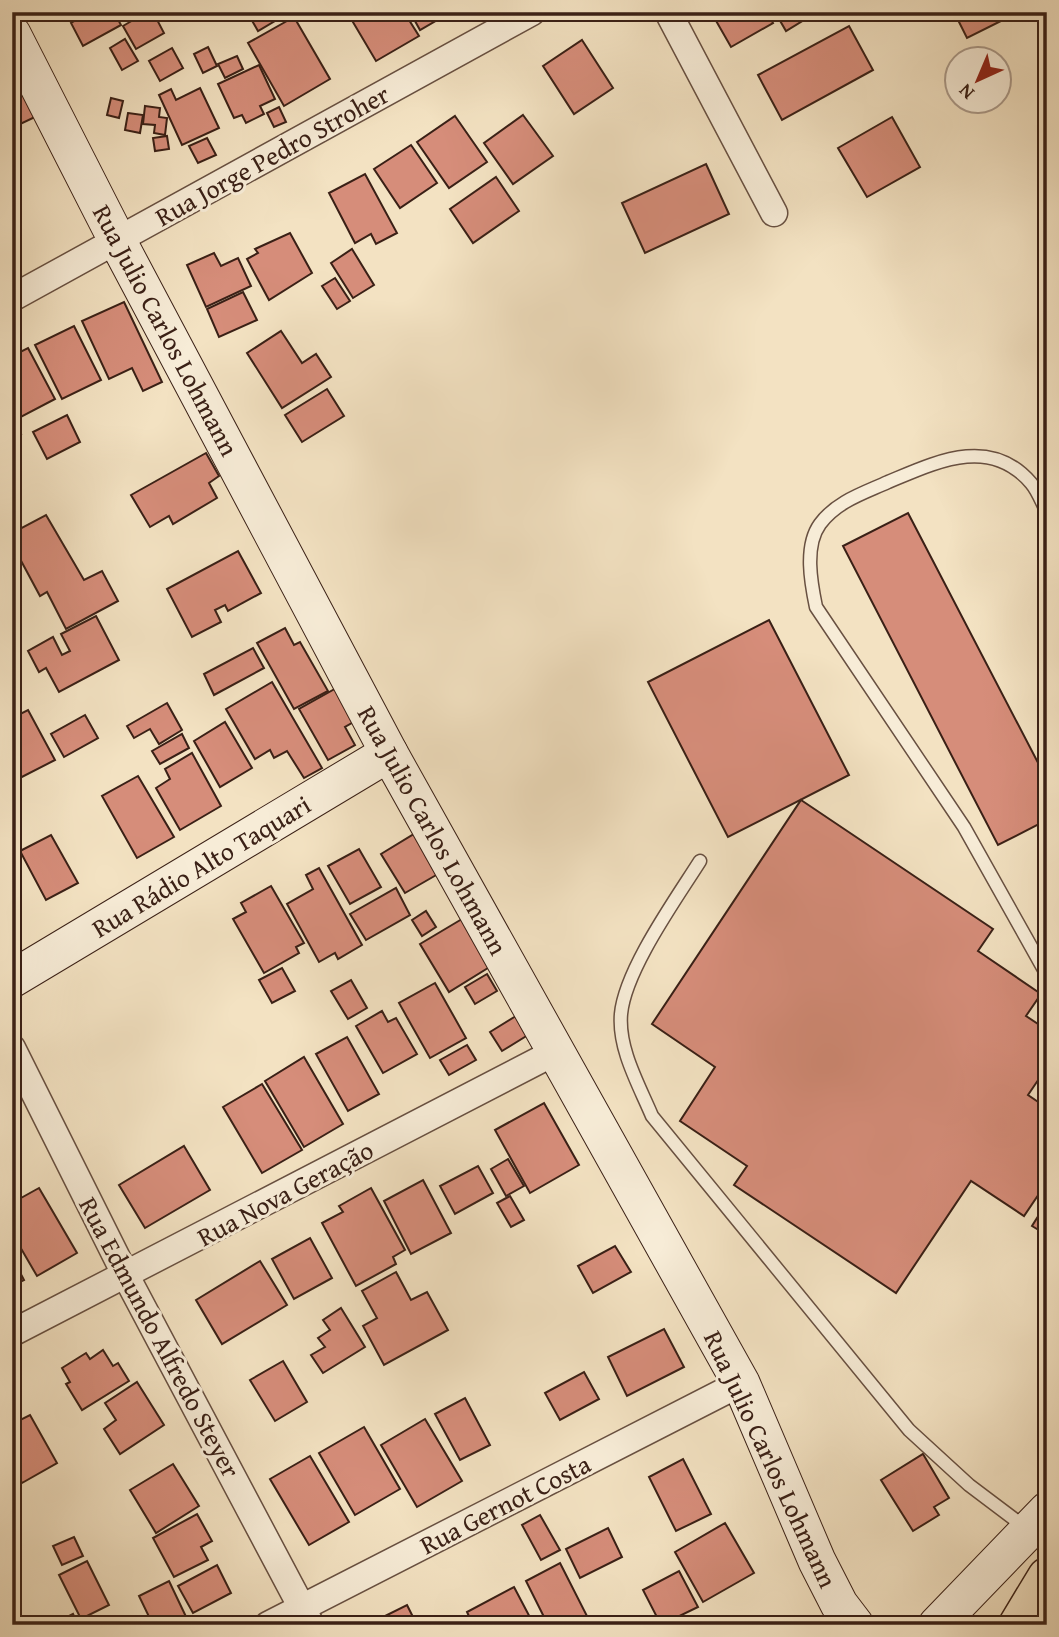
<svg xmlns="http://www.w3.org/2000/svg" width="1059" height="1637" font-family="'Gentium Book Plus',serif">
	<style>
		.building { fill: #d68d7a; stroke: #3a2016; stroke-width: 2 }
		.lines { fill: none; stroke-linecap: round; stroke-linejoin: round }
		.lane-casing { stroke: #685041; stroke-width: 15 }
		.street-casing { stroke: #685041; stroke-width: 29 }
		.secondary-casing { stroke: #3a2016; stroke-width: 39 }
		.highway-casing { stroke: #3a2016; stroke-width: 41 }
		.lane { stroke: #f7ecd7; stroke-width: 12 }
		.street { stroke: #f7ecd7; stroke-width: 26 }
		.secondary { stroke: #f7ecd7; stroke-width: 37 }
		.highway { stroke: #f3e2c2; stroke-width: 38 }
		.labels { text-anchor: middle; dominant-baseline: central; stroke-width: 6; stroke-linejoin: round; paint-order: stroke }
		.street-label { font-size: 26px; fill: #3a2016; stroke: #f7ecd7 }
	</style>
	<rect width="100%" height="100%" fill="#f3e2c2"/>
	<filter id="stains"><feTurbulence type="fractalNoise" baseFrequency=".00286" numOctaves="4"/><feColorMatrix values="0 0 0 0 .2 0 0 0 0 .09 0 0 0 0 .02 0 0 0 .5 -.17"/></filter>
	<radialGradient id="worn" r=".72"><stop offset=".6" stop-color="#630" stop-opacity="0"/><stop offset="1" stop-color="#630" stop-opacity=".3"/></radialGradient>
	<!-- building -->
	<g class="building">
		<polygon points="65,12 83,12 70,20"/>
		<polygon points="90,12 114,12 121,25 83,46 71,23"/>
		<polygon points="147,12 153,12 164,33 136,49 123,26"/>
		<polygon points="247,12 290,12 258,31"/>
		<polygon points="347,12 404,12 419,36 376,61"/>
		<polygon points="410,12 451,12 420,30"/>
		<polygon points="711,12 767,12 773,23 731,47"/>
		<polygon points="775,12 817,12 786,31"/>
		<polygon points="954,12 1009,12 1011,16 967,38"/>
		<polygon points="294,17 330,79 284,106 248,43"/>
		<polygon points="849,26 873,70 782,120 758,75"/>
		<polygon points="125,39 138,61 122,70 110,48"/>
		<polygon points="582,40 613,88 574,114 543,66"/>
		<polygon points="208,47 217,66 203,73 194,54"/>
		<polygon points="172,48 183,68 160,81 149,61"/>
		<polygon points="237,56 243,69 225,78 218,64"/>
		<polygon points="259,65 275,99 260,106 264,114 246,123 242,115 234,118 218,84"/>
		<polygon points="18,82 35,117 14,127 12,85"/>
		<polygon points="200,88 219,128 182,145 159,95 171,89 176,100"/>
		<polygon points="111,98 123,101 119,118 107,115"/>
		<polygon points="145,106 160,108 159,117 167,118 165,135 154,133 155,125 143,124"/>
		<polygon points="279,107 286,122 274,127 267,113"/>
		<polygon points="128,113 143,115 140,133 125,130"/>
		<polygon points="523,115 553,156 513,184 484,143"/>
		<polygon points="455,116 487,162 449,188 417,142"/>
		<polygon points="892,117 920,167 867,197 838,148"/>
		<polygon points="167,136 169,149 155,151 153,138"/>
		<polygon points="207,138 216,155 198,163 189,146"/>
		<polygon points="411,145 437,183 400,208 374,169"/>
		<polygon points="706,164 729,214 645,253 622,203"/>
		<polygon points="365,174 397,233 376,244 371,234 355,243 329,193"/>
		<polygon points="496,177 519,211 473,243 450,209"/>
		<polygon points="290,233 312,273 269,300 247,259 258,253 255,249"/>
		<polygon points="352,249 374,285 353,298 331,263"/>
		<polygon points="214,253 221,266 238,258 251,286 206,307 187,265"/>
		<polygon points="335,278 350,301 337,309 322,286"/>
		<polygon points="243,292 257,320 219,337 207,309"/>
		<polygon points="124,302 162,382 143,391 132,368 109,379 82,321"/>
		<polygon points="74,326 101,380 62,399 35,345"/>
		<polygon points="281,331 302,363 316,354 331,377 282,408 247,353"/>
		<polygon points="28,348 55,399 17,419 12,409 12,356"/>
		<polygon points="327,389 344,416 302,442 285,415"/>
		<polygon points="67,415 80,442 47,459 33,432"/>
		<polygon points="12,417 21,434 12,438"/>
		<polygon points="206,453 219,476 209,483 217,498 173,524 169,516 150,527 131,495"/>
		<polygon points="908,513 1047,780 1047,820 998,845 843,546"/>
		<polygon points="46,515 84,580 102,571 118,601 66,629 47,592 40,596 12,544 12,533"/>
		<polygon points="238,551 261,593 228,611 225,605 215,610 221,622 192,637 167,589"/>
		<polygon points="96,616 119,660 59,692 46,668 39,672 28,651 53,637 62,655 70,651 61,634"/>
		<polygon points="769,620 849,775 728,837 648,682"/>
		<polygon points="285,628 294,645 300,642 328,691 294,709 257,643"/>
		<polygon points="253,648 264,668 214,695 204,674"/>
		<polygon points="272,682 322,768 304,778 287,751 274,758 270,750 255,759 226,709"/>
		<polygon points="340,686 359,719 345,727 355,745 328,760 299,709"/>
		<polygon points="167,703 182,730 159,744 150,729 134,738 127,726"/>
		<polygon points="28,710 55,760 12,782 12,718"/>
		<polygon points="85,715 98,738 64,757 51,734"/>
		<polygon points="225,722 252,768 220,787 194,741"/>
		<polygon points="182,734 189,748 160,764 152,751"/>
		<polygon points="192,753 221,806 180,830 156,788 170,779 165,769"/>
		<polygon points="138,776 174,837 137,858 102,796"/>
		<polygon points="801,800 993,929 978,951 1041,994 1026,1016 1047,1030 1047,1067 1028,1095 1047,1108 1047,1182 1024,1216 971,1181 896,1293 734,1185 747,1166 680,1121 715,1067 652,1024"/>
		<polygon points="414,834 438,874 405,893 381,854"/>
		<polygon points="51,835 78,883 46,900 20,851"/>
		<polygon points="359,849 381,887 350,904 328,866"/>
		<polygon points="319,868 362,945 338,959 335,953 319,962 287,904 313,889 306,875"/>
		<polygon points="271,886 304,943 296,947 299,953 264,973 233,919 246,912 241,903"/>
		<polygon points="396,888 410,915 366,940 350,914"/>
		<polygon points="426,911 436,927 422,936 412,920"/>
		<polygon points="467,916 496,963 449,992 420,944"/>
		<polygon points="282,968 295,991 272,1003 259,980"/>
		<polygon points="487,974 497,991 475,1004 465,987"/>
		<polygon points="351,980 367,1008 348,1019 331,991"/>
		<polygon points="435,983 466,1038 430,1058 399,1003"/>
		<polygon points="382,1011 388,1022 396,1018 417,1054 383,1073 356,1026"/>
		<polygon points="516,1016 528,1035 502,1051 490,1032"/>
		<polygon points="347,1037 379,1094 348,1111 316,1054"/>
		<polygon points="467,1045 476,1060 449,1075 440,1060"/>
		<polygon points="304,1057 343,1124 304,1147 265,1081"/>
		<polygon points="262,1084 302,1150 262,1173 223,1107"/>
		<polygon points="544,1103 579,1165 530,1193 495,1130"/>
		<polygon points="184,1146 210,1190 145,1228 119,1185"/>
		<polygon points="508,1159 524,1186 506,1196 491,1169"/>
		<polygon points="478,1166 493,1193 455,1214 440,1186"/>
		<polygon points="423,1180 451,1233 411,1254 384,1201"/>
		<polygon points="39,1188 77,1253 37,1276 12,1233 12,1203"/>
		<polygon points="371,1188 405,1250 393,1257 396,1264 356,1286 322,1223 343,1212 339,1206"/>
		<polygon points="510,1196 524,1220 511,1227 497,1203"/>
		<polygon points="1047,1202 1047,1235 1032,1226"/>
		<polygon points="310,1238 332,1278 294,1299 272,1259"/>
		<polygon points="615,1246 631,1272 593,1293 578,1266"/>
		<polygon points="12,1257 24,1280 12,1286"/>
		<polygon points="260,1261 287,1305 222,1344 196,1300"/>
		<polygon points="396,1272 411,1300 427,1292 448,1330 384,1365 363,1326 377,1318 362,1291"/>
		<polygon points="341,1308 365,1347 323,1373 311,1355 325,1347 318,1338 330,1330 323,1320"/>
		<polygon points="664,1329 684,1367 627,1396 608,1357"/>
		<polygon points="103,1350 113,1366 118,1363 129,1381 82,1410 66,1384 70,1382 62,1368 86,1353 90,1359"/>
		<polygon points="283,1361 307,1402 275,1421 250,1380"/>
		<polygon points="584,1372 599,1399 560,1420 545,1393"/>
		<polygon points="137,1382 164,1425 120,1454 104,1429 116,1420 105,1403"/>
		<polygon points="465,1398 490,1445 460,1460 435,1414"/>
		<polygon points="30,1415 57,1463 22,1483 12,1465 12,1424"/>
		<polygon points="425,1419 462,1481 417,1507 381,1445"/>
		<polygon points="364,1427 400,1489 355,1515 319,1453"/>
		<polygon points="923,1454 949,1498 934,1507 939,1515 913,1531 881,1480"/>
		<polygon points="310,1456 349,1522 309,1545 270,1479"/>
		<polygon points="683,1459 711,1514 676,1531 649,1477"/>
		<polygon points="173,1464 199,1506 156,1533 130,1490"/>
		<polygon points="197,1514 212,1541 201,1547 208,1560 174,1577 153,1538"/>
		<polygon points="540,1515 560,1550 541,1560 522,1525"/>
		<polygon points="725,1523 754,1573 703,1602 675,1552"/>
		<polygon points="608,1528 622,1557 580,1578 566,1549"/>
		<polygon points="74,1537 83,1556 62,1565 53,1546"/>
		<polygon points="87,1561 109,1605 81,1619 59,1575"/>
		<polygon points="560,1563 589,1620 580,1625 548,1625 526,1581"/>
		<polygon points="217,1565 231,1593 193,1613 178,1586"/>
		<polygon points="679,1571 698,1607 661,1625 643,1590"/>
		<polygon points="169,1581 189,1623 186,1625 153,1625 139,1596"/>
		<polygon points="514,1587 534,1625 473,1625 467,1612"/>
		<polygon points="407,1605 417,1625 367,1625"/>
		<polygon points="73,1614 78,1625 52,1625"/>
	</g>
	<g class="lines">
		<!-- lane casing -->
		<g class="lane-casing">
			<g id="lane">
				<path d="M 1047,512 C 1042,503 1038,491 1031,483 C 990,435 936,462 888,482 C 864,493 837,501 820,524 C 804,546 811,583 816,607 L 964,827 L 1047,975"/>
				<path d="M 700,861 C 676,899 625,970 621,1014 C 618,1049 639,1085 652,1116 L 909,1430 L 969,1485 L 1026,1528"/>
			</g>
		</g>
		<!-- street casing -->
		<g class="street-casing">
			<g id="street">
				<polyline points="668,12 774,213"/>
				<polyline points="12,298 532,12"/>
				<polyline points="12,1048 126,1276 311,1625"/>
				<polyline points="12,1333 557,1051"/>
				<polyline points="268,1625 741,1383"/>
			</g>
		</g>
		<!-- secondary casing -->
		<g class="secondary-casing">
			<g id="secondary">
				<polyline points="12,34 117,240 389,753 741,1383 817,1561 839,1604 855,1625"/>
				<polyline points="12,979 389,753"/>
				<polyline points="937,1625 1047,1511"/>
			</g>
		</g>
		<!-- highway casing -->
		<g class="highway-casing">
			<polyline id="highway" points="1018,1625 1047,1577"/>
		</g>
		<!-- lane -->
		<use href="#lane" class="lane"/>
		<!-- street -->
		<use href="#street" class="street"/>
		<!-- secondary -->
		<use href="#secondary" class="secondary"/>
		<!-- highway -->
		<use href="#highway" class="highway"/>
	</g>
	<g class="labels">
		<!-- street labels -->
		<g class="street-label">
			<text transform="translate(272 155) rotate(-29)">Rua Jorge Pedro Stroher</text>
			<text transform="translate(166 330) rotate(62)">Rua Julio Carlos Lohmann</text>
			<text transform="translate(433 830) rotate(61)">Rua Julio Carlos Lohmann</text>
			<text transform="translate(201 866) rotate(-31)">Rua Rádio Alto Taquari</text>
			<text transform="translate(285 1193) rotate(-28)">Rua Nova Geração</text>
			<text transform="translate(160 1337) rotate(62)">Rua Edmundo Alfredo Steyer</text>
			<text transform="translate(771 1459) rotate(65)">Rua Julio Carlos Lohmann</text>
			<text transform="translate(505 1504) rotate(-27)">Rua Gernot Costa</text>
		</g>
	</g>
	<!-- margin -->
	<rect width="1059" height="1637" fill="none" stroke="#f3e2c2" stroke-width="42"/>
	<rect x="14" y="14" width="1031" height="1609" fill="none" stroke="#3a2016" stroke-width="3.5"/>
	<rect x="21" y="21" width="1017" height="1595" fill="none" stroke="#3a2016" stroke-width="2"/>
	<!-- north arrow -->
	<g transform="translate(978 80) rotate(224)"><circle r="33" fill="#f7ecd7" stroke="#ab9a8a" stroke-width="2"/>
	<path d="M0-5L12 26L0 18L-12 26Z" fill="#8f2418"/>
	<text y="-10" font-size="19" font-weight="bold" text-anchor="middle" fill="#3a2016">N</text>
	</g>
	<rect width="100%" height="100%" filter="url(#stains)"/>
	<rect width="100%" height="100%" fill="url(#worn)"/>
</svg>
